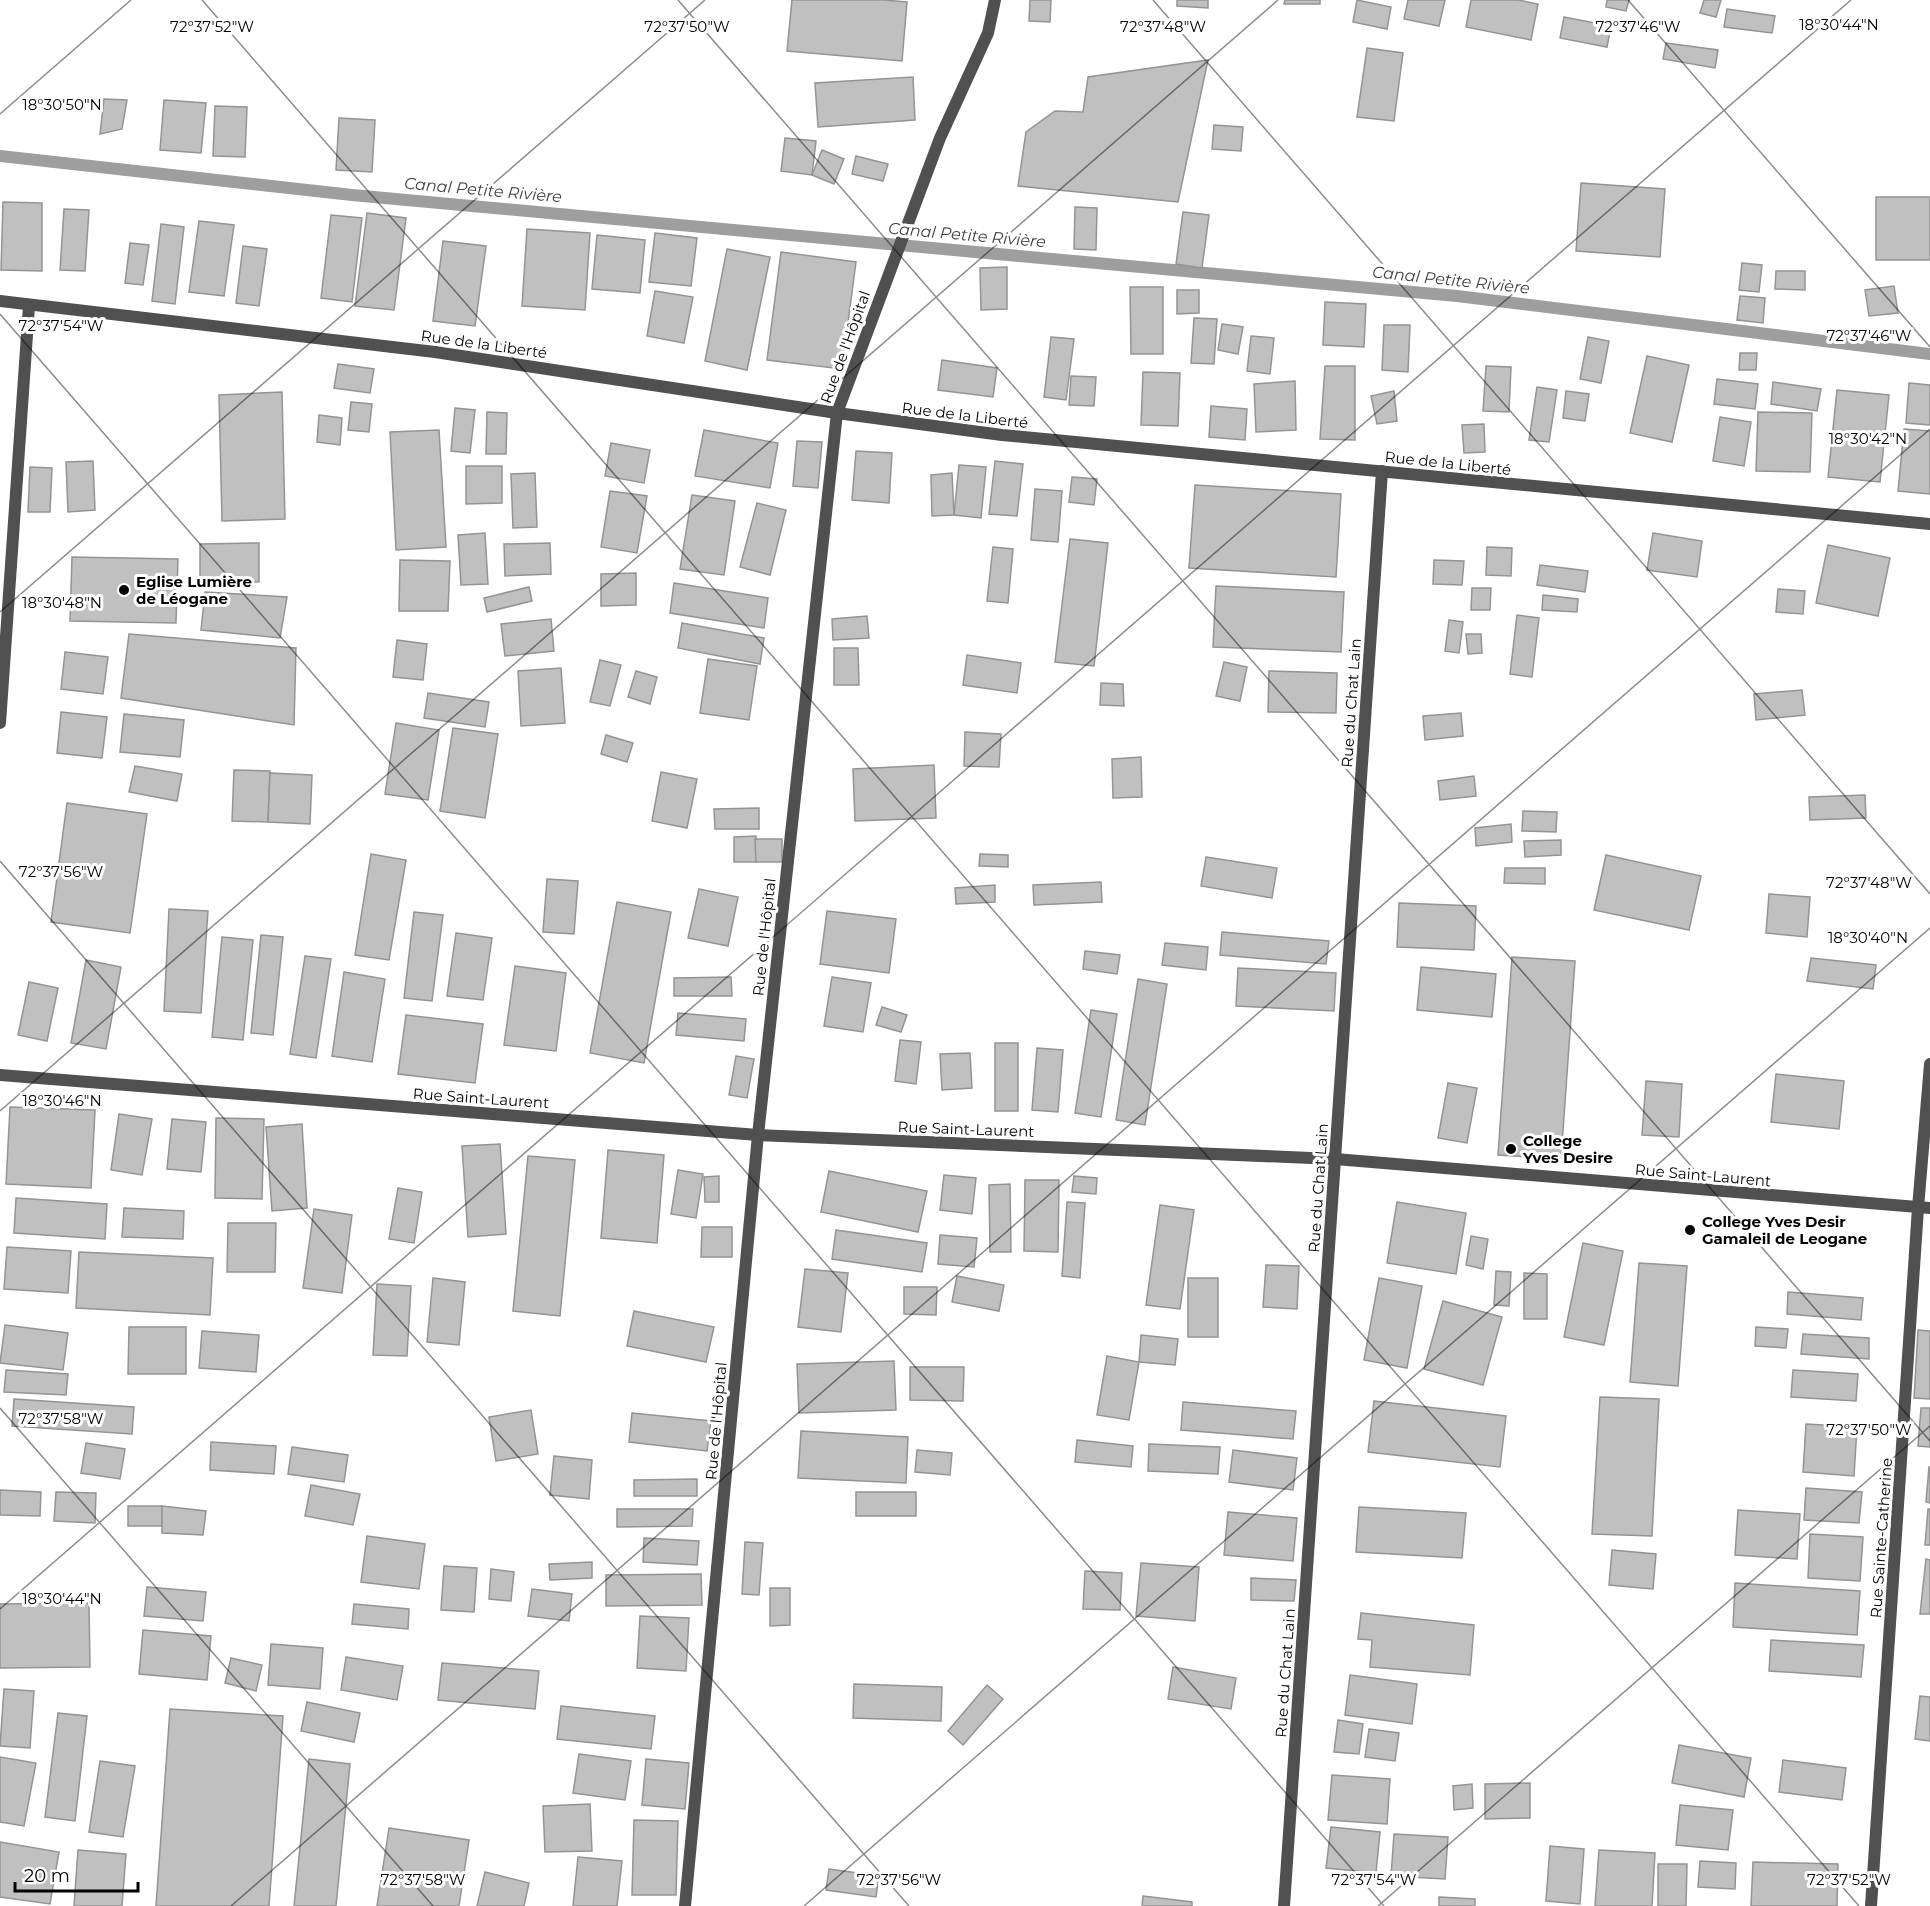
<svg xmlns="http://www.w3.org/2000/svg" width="1930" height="1906" font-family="Montserrat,sans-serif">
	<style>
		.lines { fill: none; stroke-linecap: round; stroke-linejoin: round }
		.stream { stroke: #9e9e9e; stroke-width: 12 }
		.building { fill: #c0c0c0; stroke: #949494; stroke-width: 1.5 }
		.street { stroke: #505050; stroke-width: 12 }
		.ticks { fill: none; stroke: #000; stroke-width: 1.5; stroke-opacity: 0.45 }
		.poi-dot { fill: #000; stroke: #fff; stroke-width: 2 }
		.labels { text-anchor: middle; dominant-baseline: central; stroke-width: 6; stroke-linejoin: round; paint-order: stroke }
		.street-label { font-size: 15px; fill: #000; stroke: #fff }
		.poi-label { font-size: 15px; font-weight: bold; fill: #000; stroke: #fff; text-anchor: start }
		.water-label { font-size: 16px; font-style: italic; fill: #3f3f3f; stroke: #fff }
		.ticks-label { font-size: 15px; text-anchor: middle; fill: #000; stroke: #fff; stroke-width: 6; stroke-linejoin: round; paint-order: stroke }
	</style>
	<rect width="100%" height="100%" fill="#fff"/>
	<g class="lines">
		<!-- stream -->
		<polyline class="stream" points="0,156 352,195 1457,296 1930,354"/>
	</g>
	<!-- building -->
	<g class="building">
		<polygon points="792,0 884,0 907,2 902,61 787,51"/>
		<polygon points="1030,0 1051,0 1050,22 1029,21"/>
		<polygon points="1177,0 1208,0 1208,8 1177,6"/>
		<polygon points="1285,0 1320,0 1320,4 1284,4"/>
		<polygon points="1357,0 1391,7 1387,29 1353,22"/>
		<polygon points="1408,0 1445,0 1439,26 1404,19"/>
		<polygon points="1471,0 1518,0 1538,4 1531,40 1466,27"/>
		<polygon points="1607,0 1629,0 1626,11 1606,7"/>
		<polygon points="1704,0 1721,0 1716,17 1700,13"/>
		<polygon points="1727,9 1775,16 1772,33 1724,27"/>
		<polygon points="1564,17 1611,26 1607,47 1560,38"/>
		<polygon points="1666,43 1718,50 1715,68 1663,59"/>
		<polygon points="1367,48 1403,53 1394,121 1357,117"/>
		<polygon points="1208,60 1178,202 1018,186 1026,132 1055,111 1083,112 1088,77"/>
		<polygon points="913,77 915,120 818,127 815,83"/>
		<polygon points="104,99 127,100 122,129 100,134"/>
		<polygon points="164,100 206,103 201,153 160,150"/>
		<polygon points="215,106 247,107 245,157 213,156"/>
		<polygon points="339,118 375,120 372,172 336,170"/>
		<polygon points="1214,125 1243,127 1241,151 1212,149"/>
		<polygon points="785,138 816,141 812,175 781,171"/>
		<polygon points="822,150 844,159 834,184 812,175"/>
		<polygon points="856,156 888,164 883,181 852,174"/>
		<polygon points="1581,183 1665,189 1660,257 1576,251"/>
		<rect x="1876" y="197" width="54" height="63"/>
		<polygon points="3,202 42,203 42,271 1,270"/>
		<polygon points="1075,207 1097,208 1096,250 1074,249"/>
		<polygon points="64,209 89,210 85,271 60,270"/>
		<polygon points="1183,212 1209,215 1202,268 1176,264"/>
		<polygon points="367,213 406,218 394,310 355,306"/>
		<polygon points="331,215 362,218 352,302 321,298"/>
		<polygon points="199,221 234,225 224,296 189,292"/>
		<polygon points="161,224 184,227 175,304 152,301"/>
		<polygon points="527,229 590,233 585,310 522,306"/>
		<polygon points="655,233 697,238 691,286 649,282"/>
		<polygon points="597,235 645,240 640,293 592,289"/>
		<polygon points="443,241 486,246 475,326 433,321"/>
		<polygon points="130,243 149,245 143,285 125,283"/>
		<polygon points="243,246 267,249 259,306 236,303"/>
		<polygon points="727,249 770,257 747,370 705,361"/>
		<polygon points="781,252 856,262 842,369 767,360"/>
		<polygon points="1742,263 1762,265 1759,292 1739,290"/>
		<polygon points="1007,267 1007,309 981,310 980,268"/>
		<polygon points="1776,271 1805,271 1805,290 1775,289"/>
		<polygon points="1894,286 1898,313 1869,316 1865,290"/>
		<polygon points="1130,287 1163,287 1163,354 1131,354"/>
		<polygon points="1177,290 1199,290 1199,313 1177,314"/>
		<polygon points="655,291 693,297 684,343 647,336"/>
		<polygon points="1740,296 1765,298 1763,323 1737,320"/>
		<polygon points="1325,302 1366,304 1364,347 1323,345"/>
		<polygon points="1194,318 1217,319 1214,364 1191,363"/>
		<polygon points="1222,324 1243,327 1238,354 1218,350"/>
		<polygon points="1384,325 1410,325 1408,372 1382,370"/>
		<polygon points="1251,336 1274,338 1270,374 1247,371"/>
		<polygon points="1051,337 1074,339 1066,400 1044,397"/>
		<polygon points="1588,337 1609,341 1601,383 1580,379"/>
		<polygon points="1740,353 1757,353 1756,370 1739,370"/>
		<polygon points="1647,356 1689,365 1672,442 1630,433"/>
		<polygon points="942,360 997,368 993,397 938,390"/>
		<polygon points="338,364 374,369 370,393 334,388"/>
		<polygon points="1325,366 1355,366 1355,440 1320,439"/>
		<polygon points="1486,366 1511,367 1509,412 1483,411"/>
		<polygon points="1143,372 1180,373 1178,426 1141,425"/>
		<polygon points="1071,376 1096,377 1094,406 1069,405"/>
		<polygon points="1717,379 1758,384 1755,409 1714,404"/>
		<polygon points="1295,381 1296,430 1256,432 1254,384"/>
		<polygon points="1773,382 1821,389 1817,411 1771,404"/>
		<polygon points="1909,383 1930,385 1930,425 1906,423"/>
		<polygon points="1537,387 1557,390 1549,442 1529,440"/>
		<polygon points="1837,390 1889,395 1880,482 1828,477"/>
		<polygon points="1394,391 1397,421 1377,424 1371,396"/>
		<polygon points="1566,391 1589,394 1585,421 1563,418"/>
		<polygon points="282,392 285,519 222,521 219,395"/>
		<polygon points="351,402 372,404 369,432 348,430"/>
		<polygon points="1211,406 1247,409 1245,440 1209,437"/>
		<polygon points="455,408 475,410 470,453 451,451"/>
		<polygon points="487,412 507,413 506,454 486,454"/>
		<polygon points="1758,412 1812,413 1810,472 1756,471"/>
		<polygon points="319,415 342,418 340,445 317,442"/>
		<polygon points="1720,417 1751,422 1744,466 1713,461"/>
		<polygon points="1484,424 1485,452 1464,453 1462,425"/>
		<polygon points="1904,429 1930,431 1930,494 1898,491"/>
		<polygon points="439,430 446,547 396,550 390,432"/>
		<polygon points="704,430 778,443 770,488 695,476"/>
		<polygon points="797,441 822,442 818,488 793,486"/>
		<polygon points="611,443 650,450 644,483 605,476"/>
		<polygon points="856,451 892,453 889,503 852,500"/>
		<polygon points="93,461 95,510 68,512 66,462"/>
		<polygon points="995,461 1023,464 1017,516 989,514"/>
		<polygon points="959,465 986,467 981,518 954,515"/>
		<polygon points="466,466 502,466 502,503 466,504"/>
		<polygon points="30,467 52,468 50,512 28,512"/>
		<polygon points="535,473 537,527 513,528 511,474"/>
		<polygon points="952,473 954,515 932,516 931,475"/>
		<polygon points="1072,477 1097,479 1094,505 1069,502"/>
		<polygon points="1195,485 1341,494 1336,577 1189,568"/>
		<polygon points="1035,489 1062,491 1058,542 1031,540"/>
		<polygon points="610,491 647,496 637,553 601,547"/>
		<polygon points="692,495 735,501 724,575 680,569"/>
		<polygon points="757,503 786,510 770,575 740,567"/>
		<polygon points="485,533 488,584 461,585 458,535"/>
		<polygon points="1653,533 1702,541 1697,577 1647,570"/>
		<polygon points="1070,539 1108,543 1094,666 1055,662"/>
		<polygon points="259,543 259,582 200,583 200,544"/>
		<polygon points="550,543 551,574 505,576 504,544"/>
		<polygon points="1828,545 1890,558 1878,616 1816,603"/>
		<polygon points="993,547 1013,549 1008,603 987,601"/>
		<polygon points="1487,547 1512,548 1511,576 1486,575"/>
		<polygon points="72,557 178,559 176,623 70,621"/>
		<polygon points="400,560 450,561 448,611 399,611"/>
		<polygon points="1434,560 1464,561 1462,585 1433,584"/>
		<polygon points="1540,565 1588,571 1585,592 1537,585"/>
		<polygon points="636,573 636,605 601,606 601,574"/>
		<polygon points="674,583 768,598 764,628 670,613"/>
		<polygon points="1216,586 1344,592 1341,652 1213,647"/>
		<polygon points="529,587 532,601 487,612 484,598"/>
		<polygon points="1472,588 1491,588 1490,610 1471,610"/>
		<polygon points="1778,589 1805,591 1803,614 1776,612"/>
		<polygon points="205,592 287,597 280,638 201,630"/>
		<polygon points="1543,595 1578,599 1577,612 1542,610"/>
		<polygon points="1517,615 1539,618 1532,677 1510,674"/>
		<polygon points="867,616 869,638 833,640 832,619"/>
		<polygon points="551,619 554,651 505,656 501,624"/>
		<polygon points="1449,620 1463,622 1459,653 1445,651"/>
		<polygon points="682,623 764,638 760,664 678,648"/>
		<polygon points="129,634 296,648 294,725 121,698"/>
		<polygon points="1466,634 1481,634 1482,653 1468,654"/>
		<polygon points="397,640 427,644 423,680 393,677"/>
		<polygon points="834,648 858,648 859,685 834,685"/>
		<polygon points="65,652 108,657 103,694 61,689"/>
		<polygon points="967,655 1021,663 1017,693 963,685"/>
		<polygon points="708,659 757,666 749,720 700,713"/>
		<polygon points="600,660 621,665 610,706 590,702"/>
		<polygon points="1224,662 1247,667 1240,701 1216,696"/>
		<polygon points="561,668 565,723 521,726 518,671"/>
		<polygon points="636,671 657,677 650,704 628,697"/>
		<polygon points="1269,671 1337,673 1336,713 1268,712"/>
		<polygon points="1101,683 1123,684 1124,706 1100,705"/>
		<polygon points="1802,690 1805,715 1756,720 1754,694"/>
		<polygon points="428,693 489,702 485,727 424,718"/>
		<polygon points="61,712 107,717 102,758 57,753"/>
		<polygon points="1461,713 1463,736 1425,740 1423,716"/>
		<polygon points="124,714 184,720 180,757 120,752"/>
		<polygon points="396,723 439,730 428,800 385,794"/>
		<polygon points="453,728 498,734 485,818 440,811"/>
		<polygon points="965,732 1001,734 999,767 964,766"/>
		<polygon points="606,735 633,743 627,762 601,754"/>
		<polygon points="1141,757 1142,797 1113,798 1112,759"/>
		<polygon points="934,765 936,818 855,821 853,769"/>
		<polygon points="135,766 182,774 177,801 129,792"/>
		<polygon points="234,770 270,771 268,822 232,821"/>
		<polygon points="661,772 697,779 687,828 652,821"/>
		<polygon points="270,773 312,775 310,824 268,822"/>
		<polygon points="1474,776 1476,796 1440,800 1438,781"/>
		<polygon points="1865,795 1866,818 1810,820 1809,797"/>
		<polygon points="67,803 147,814 130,933 51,922"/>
		<polygon points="759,808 759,829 715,829 714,809"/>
		<polygon points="1523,811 1557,812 1556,832 1522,831"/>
		<polygon points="1511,824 1512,842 1476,846 1475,828"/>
		<polygon points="756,836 756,862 734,862 734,837"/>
		<polygon points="755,839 782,839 782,862 756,862"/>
		<polygon points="1561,840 1561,855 1525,857 1524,841"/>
		<polygon points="371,854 406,860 389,960 355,955"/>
		<polygon points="980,854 1008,855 1008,867 979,866"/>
		<polygon points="1606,855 1701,876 1689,930 1594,910"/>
		<polygon points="1206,857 1277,868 1272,898 1201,886"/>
		<polygon points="1505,868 1545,868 1545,884 1504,883"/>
		<polygon points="547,879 578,881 574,934 543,932"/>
		<polygon points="1101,882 1102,902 1034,905 1033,885"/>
		<polygon points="995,885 995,902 956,904 955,888"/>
		<polygon points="699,889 738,897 728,946 688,938"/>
		<polygon points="1769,894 1810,897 1807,937 1766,933"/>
		<polygon points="617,902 671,912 644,1063 590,1053"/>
		<polygon points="1399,903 1476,906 1474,950 1397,947"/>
		<polygon points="169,909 208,911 201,1013 164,1011"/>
		<polygon points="827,911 896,919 889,973 820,964"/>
		<polygon points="414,912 443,915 432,1001 404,998"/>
		<polygon points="1222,932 1329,941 1326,964 1220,955"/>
		<polygon points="456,933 492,938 483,1000 447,996"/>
		<polygon points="261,935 283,937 273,1035 251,1033"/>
		<polygon points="222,937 253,940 243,1040 212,1037"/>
		<polygon points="1165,943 1208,947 1206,970 1162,965"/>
		<polygon points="1085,951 1120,955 1117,974 1083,969"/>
		<polygon points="305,956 331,959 316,1058 290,1054"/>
		<polygon points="1512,957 1575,961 1561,1159 1498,1155"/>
		<polygon points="1811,958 1876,965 1873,989 1807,981"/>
		<polygon points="86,960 121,967 106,1049 71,1043"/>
		<polygon points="515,966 566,973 556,1051 504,1045"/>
		<polygon points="1421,967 1496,974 1492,1017 1417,1010"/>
		<polygon points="1238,968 1336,973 1334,1011 1236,1006"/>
		<polygon points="344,972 385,979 372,1062 332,1056"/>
		<polygon points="731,977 732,996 674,996 674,978"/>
		<polygon points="832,977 871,983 863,1032 824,1026"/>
		<polygon points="1138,979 1167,984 1145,1125 1116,1120"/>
		<polygon points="29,982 58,988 47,1041 18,1035"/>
		<polygon points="882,1007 907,1015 901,1032 876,1025"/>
		<polygon points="1091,1010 1117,1014 1101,1117 1075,1113"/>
		<polygon points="678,1013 746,1019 744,1041 676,1035"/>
		<polygon points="406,1015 483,1024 475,1083 398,1074"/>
		<polygon points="900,1040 921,1042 916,1084 895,1081"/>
		<rect x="995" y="1043" width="23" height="68"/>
		<polygon points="1037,1048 1063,1050 1058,1112 1032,1110"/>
		<polygon points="970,1053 972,1088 942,1090 940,1054"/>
		<polygon points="736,1056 754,1059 747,1098 729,1095"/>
		<polygon points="1776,1074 1844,1081 1839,1129 1771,1122"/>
		<polygon points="1646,1081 1682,1084 1679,1137 1642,1135"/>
		<polygon points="1448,1083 1477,1088 1467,1143 1438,1138"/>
		<polygon points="10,1107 95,1110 91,1188 6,1184"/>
		<polygon points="119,1114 152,1119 142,1175 111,1170"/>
		<polygon points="216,1118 264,1119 262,1199 215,1198"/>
		<polygon points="172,1119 206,1122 201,1172 167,1169"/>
		<polygon points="302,1124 307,1208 272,1211 266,1127"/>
		<polygon points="500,1144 506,1234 468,1237 462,1146"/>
		<polygon points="608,1150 664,1155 657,1243 601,1238"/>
		<polygon points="528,1156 575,1160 560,1316 513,1311"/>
		<polygon points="678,1170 703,1174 696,1218 671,1214"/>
		<polygon points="829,1171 927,1191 918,1232 821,1212"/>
		<polygon points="944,1175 976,1178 972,1214 940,1210"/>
		<polygon points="719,1176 719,1202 705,1202 704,1177"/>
		<polygon points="1074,1176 1097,1178 1096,1194 1072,1192"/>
		<polygon points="1025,1180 1059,1180 1058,1252 1024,1251"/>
		<polygon points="1010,1184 1011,1252 990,1252 989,1185"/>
		<polygon points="398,1188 422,1192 414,1243 389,1239"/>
		<polygon points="16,1198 107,1204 105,1239 14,1233"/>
		<polygon points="1067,1202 1085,1203 1080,1278 1062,1276"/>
		<polygon points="1397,1202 1466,1213 1456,1274 1387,1263"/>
		<polygon points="1160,1205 1194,1210 1180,1309 1146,1305"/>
		<polygon points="124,1208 184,1211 183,1239 122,1237"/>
		<polygon points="314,1209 352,1215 342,1293 303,1288"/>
		<polygon points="228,1223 276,1223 275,1272 227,1272"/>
		<polygon points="702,1227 732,1227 732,1257 701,1257"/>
		<polygon points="836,1230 927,1243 922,1272 832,1259"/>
		<polygon points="940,1235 977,1238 974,1267 938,1264"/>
		<polygon points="1471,1236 1488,1239 1483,1269 1466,1265"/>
		<polygon points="1583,1243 1623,1251 1604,1345 1564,1337"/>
		<polygon points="7,1247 71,1251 68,1293 4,1289"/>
		<polygon points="79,1252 213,1258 210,1315 76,1308"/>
		<polygon points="1639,1263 1687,1266 1678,1386 1630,1382"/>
		<polygon points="1266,1265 1299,1266 1297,1309 1263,1307"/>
		<polygon points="805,1269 848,1273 841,1332 798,1327"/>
		<polygon points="1496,1271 1511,1272 1509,1306 1494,1305"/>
		<polygon points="1524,1273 1547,1274 1547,1319 1524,1319"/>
		<polygon points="957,1276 1004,1285 999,1311 952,1302"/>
		<polygon points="433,1278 465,1282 459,1345 427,1342"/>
		<rect x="1188" y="1278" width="30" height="59"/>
		<polygon points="1379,1278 1422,1286 1407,1368 1364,1360"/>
		<polygon points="377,1284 411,1286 407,1356 373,1355"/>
		<polygon points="904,1287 937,1287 936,1315 904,1314"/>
		<polygon points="1788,1292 1863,1298 1861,1320 1787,1314"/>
		<polygon points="1443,1301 1502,1317 1483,1385 1424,1369"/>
		<polygon points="634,1311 714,1327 706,1362 627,1346"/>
		<polygon points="5,1325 68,1333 63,1370 0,1363"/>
		<polygon points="129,1327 186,1327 186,1374 128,1374"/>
		<polygon points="1756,1327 1788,1329 1786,1348 1755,1346"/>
		<polygon points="1918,1330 1930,1331 1930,1399 1914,1398"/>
		<polygon points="202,1331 259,1335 256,1372 199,1368"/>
		<polygon points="1803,1334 1869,1338 1869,1359 1801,1354"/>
		<polygon points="1141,1335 1178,1339 1175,1365 1139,1362"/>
		<polygon points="1107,1356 1139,1362 1129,1420 1097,1415"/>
		<polygon points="894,1361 896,1410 799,1413 797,1364"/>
		<polygon points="910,1367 964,1367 963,1401 910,1400"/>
		<polygon points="6,1370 68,1374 66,1395 4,1392"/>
		<polygon points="1793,1370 1858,1374 1856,1401 1791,1397"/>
		<polygon points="1600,1397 1659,1399 1652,1536 1592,1534"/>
		<polygon points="14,1399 134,1407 132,1434 12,1426"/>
		<polygon points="1374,1401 1506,1416 1500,1467 1368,1452"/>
		<polygon points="1183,1402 1296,1411 1293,1439 1181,1430"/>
		<polygon points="1921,1408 1930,1408 1930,1447 1918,1446"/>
		<polygon points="531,1410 538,1454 496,1461 489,1417"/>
		<polygon points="632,1413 711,1421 707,1451 629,1442"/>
		<polygon points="1806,1424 1857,1427 1854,1476 1803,1472"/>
		<polygon points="801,1431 908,1437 906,1483 798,1478"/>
		<polygon points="1077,1440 1133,1446 1131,1467 1075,1462"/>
		<polygon points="211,1442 276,1446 274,1474 210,1470"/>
		<polygon points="86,1443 125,1449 120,1479 81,1473"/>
		<polygon points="1149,1444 1220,1447 1218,1474 1148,1471"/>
		<polygon points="292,1447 348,1455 344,1482 288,1474"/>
		<polygon points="917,1450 952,1453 950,1475 915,1472"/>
		<polygon points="1233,1450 1297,1458 1293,1490 1229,1482"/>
		<polygon points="554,1456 592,1460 589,1499 550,1495"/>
		<polygon points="1929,1467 1930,1467 1930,1503 1926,1502"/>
		<polygon points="697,1479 697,1496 634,1496 634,1480"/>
		<polygon points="311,1485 360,1494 353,1525 305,1516"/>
		<polygon points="1806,1488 1862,1492 1859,1523 1804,1520"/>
		<polygon points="0,1490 41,1492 40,1516 0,1515"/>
		<polygon points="56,1492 96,1493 95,1523 54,1521"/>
		<rect x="856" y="1492" width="60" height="24"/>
		<rect x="128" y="1506" width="34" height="20"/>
		<polygon points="162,1506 206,1511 203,1535 162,1533"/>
		<polygon points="1359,1507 1466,1513 1462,1558 1356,1552"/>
		<polygon points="617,1509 693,1509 692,1526 617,1527"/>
		<polygon points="1928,1509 1930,1509 1930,1545 1925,1545"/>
		<polygon points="1738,1510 1800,1514 1797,1559 1735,1555"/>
		<polygon points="1228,1512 1297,1518 1293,1561 1224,1555"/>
		<polygon points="1810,1534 1863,1537 1860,1581 1808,1578"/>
		<polygon points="367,1536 425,1544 419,1589 361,1582"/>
		<polygon points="644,1538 699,1541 697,1565 643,1562"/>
		<polygon points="745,1542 763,1543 759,1595 742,1594"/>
		<polygon points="1612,1550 1656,1554 1653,1589 1609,1585"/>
		<polygon points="1926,1559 1930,1560 1930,1614 1920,1614"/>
		<polygon points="592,1562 592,1578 550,1580 549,1564"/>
		<polygon points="1141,1563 1199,1567 1195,1621 1136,1616"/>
		<polygon points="444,1566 477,1568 474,1612 441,1610"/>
		<polygon points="491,1569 514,1572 511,1601 489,1599"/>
		<polygon points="1085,1571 1122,1573 1120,1610 1083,1609"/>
		<polygon points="701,1574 702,1605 606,1606 606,1575"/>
		<polygon points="1251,1578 1296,1580 1294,1601 1251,1600"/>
		<polygon points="1735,1583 1860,1591 1857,1635 1733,1627"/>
		<polygon points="147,1587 206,1592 203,1621 144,1616"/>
		<polygon points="770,1588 790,1588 790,1625 770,1626"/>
		<polygon points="532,1589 572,1594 569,1621 528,1616"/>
		<polygon points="89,1603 90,1667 0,1668 0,1604"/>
		<polygon points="354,1604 409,1609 408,1629 352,1624"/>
		<polygon points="1361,1613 1474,1625 1470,1675 1370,1667 1372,1640 1358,1639"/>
		<polygon points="640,1616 689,1618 686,1671 637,1668"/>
		<polygon points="143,1630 211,1636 207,1680 139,1674"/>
		<polygon points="1771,1640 1864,1645 1861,1677 1769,1671"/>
		<polygon points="271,1644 323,1648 320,1689 268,1685"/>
		<polygon points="346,1657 403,1666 397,1700 341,1690"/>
		<polygon points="231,1658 262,1665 256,1691 225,1683"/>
		<polygon points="442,1663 539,1671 535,1709 438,1700"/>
		<polygon points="1173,1667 1236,1678 1231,1709 1168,1699"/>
		<polygon points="1350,1675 1417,1684 1412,1724 1345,1715"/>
		<polygon points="854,1684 942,1687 941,1721 853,1718"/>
		<polygon points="987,1685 1003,1699 963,1745 948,1731"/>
		<polygon points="4,1689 34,1691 30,1748 0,1746"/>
		<polygon points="1920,1696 1930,1697 1930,1741 1915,1739"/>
		<polygon points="307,1702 360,1713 354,1742 301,1731"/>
		<polygon points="561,1706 655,1716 651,1749 557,1739"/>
		<polygon points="170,1709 283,1716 269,1906 156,1906"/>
		<polygon points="58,1713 87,1716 75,1821 45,1817"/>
		<polygon points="1338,1720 1363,1724 1359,1754 1334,1752"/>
		<polygon points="1369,1729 1399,1733 1395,1761 1365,1757"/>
		<polygon points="1679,1745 1751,1758 1744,1797 1672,1783"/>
		<polygon points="579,1754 631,1761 625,1800 573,1793"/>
		<polygon points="0,1757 36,1763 24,1826 0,1822"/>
		<polygon points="309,1759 350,1764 336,1906 294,1906"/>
		<polygon points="646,1759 689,1763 685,1809 642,1805"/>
		<polygon points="1783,1760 1846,1768 1842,1800 1779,1792"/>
		<polygon points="100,1761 135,1766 123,1837 89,1832"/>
		<polygon points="1332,1775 1390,1779 1387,1824 1328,1820"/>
		<polygon points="1530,1783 1530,1818 1485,1819 1485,1784"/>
		<polygon points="1472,1784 1473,1808 1454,1810 1453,1786"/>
		<polygon points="590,1804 592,1851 545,1852 543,1806"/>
		<polygon points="1680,1805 1733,1810 1728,1850 1676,1845"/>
		<polygon points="634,1820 678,1821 676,1895 632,1895"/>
		<polygon points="1331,1827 1380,1832 1376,1873 1326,1868"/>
		<polygon points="389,1828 469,1840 459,1906 377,1906"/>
		<polygon points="1394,1834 1448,1837 1445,1879 1391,1876"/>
		<polygon points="0,1842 59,1852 50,1904 0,1897"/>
		<polygon points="1550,1846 1584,1849 1580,1904 1546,1901"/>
		<polygon points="78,1850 126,1854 122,1906 74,1906"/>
		<polygon points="1599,1850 1655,1853 1652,1906 1595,1906"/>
		<polygon points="578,1857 622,1861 617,1906 573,1906"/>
		<polygon points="1700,1861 1736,1863 1735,1889 1698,1887"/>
		<polygon points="1753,1862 1838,1864 1837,1906 1751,1906"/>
		<polygon points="1658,1864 1687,1864 1686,1906 1658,1906"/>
		<polygon points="829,1869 879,1876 876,1897 826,1890"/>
		<polygon points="485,1872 529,1883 524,1906 477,1906"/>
		<polygon points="1143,1896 1192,1902 1192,1906 1142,1906"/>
		<polygon points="1439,1897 1475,1899 1475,1906 1439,1906"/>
	</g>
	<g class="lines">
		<!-- street -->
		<g class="street">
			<polyline points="0,301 435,352 837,413 1002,435 1930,524"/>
			<polyline points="0,723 29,306"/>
			<polyline points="0,1075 758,1135 1335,1159 1930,1208"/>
			<polyline points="685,1906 758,1135 837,413 940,138 988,33 995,0"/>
			<polyline points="1284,1906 1382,471"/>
			<polyline points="1871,1906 1918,1208 1930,1064"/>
		</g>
	</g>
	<!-- ticks -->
	<path class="ticks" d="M 202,0 L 1859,1906M 678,0 L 1930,1441M 1153,0 L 1930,894M 1628,0 L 1930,347M 0,114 L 131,0M 0,314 L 1384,1906M 0,612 L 705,0M 0,861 L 909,1906M 0,1111 L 1278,0M 0,1408 L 433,1906M 0,1609 L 1851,0M 231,1906 L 1930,429M 804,1906 L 1930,928M 1378,1906 L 1930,1426"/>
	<!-- markers -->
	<g class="poi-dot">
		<circle cx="124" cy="590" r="6"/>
		<circle cx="1511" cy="1149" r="6"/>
		<circle cx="1690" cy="1230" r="6"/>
	</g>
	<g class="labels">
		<!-- street labels -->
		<g class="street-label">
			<text transform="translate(484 344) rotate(8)">Rue de la Liberté</text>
			<text transform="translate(845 347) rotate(-70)">Rue de l'Hôpital</text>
			<text transform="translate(965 415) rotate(7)">Rue de la Liberté</text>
			<text transform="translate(1448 463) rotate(6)">Rue de la Liberté</text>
			<text transform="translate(1351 703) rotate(-86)">Rue du Chat Lain</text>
			<text transform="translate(764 937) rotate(-84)">Rue de l'Hôpital</text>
			<text transform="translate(481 1098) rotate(4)">Rue Saint-Laurent</text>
			<text transform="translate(966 1129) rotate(2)">Rue Saint-Laurent</text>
			<text transform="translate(1703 1175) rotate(5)">Rue Saint-Laurent</text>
			<text transform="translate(1318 1188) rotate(-86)">Rue du Chat Lain</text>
			<text transform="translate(716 1421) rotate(-85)">Rue de l'Hôpital</text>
			<text transform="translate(1881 1538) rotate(-86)">Rue Sainte-Catherine</text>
			<text transform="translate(1285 1673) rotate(-86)">Rue du Chat Lain</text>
		</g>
		<!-- poi labels -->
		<g class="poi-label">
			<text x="136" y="581">Eglise Lumière<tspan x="136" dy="17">de Léogane</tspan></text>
			<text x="1523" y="1140">College<tspan x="1523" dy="17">Yves Desire</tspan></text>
			<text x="1702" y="1221">College Yves Desir<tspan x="1702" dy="17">Gamaleil de Leogane</tspan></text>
		</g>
		<!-- water labels -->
		<g class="water-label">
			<text transform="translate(483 190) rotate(5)">Canal Petite Rivière</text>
			<text transform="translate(967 235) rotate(5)">Canal Petite Rivière</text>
			<text transform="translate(1451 280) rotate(6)">Canal Petite Rivière</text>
		</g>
	</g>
	<g class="ticks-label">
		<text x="1839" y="30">18°30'44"N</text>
		<text x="212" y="32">72°37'52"W</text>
		<text x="687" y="32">72°37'50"W</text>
		<text x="1163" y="32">72°37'48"W</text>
		<text x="1638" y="32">72°37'46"W</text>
		<text x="62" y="110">18°30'50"N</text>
		<text x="61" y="331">72°37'54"W</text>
		<text x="1869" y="341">72°37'46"W</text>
		<text x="1868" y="444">18°30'42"N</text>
		<text x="62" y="608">18°30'48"N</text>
		<text x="61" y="877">72°37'56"W</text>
		<text x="1869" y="888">72°37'48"W</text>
		<text x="1868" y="943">18°30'40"N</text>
		<text x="62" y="1106">18°30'46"N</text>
		<text x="61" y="1424">72°37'58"W</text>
		<text x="1869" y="1435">72°37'50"W</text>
		<text x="62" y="1604">18°30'44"N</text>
		<text x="423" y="1885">72°37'58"W</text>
		<text x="899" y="1885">72°37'56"W</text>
		<text x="1374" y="1885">72°37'54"W</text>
		<text x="1849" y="1885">72°37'52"W</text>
	</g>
	<!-- scale -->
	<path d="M15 1882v9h123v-9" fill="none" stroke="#000000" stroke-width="3"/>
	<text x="24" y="1882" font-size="18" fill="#000000" stroke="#ffffff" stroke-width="4.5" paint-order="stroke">20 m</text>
</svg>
